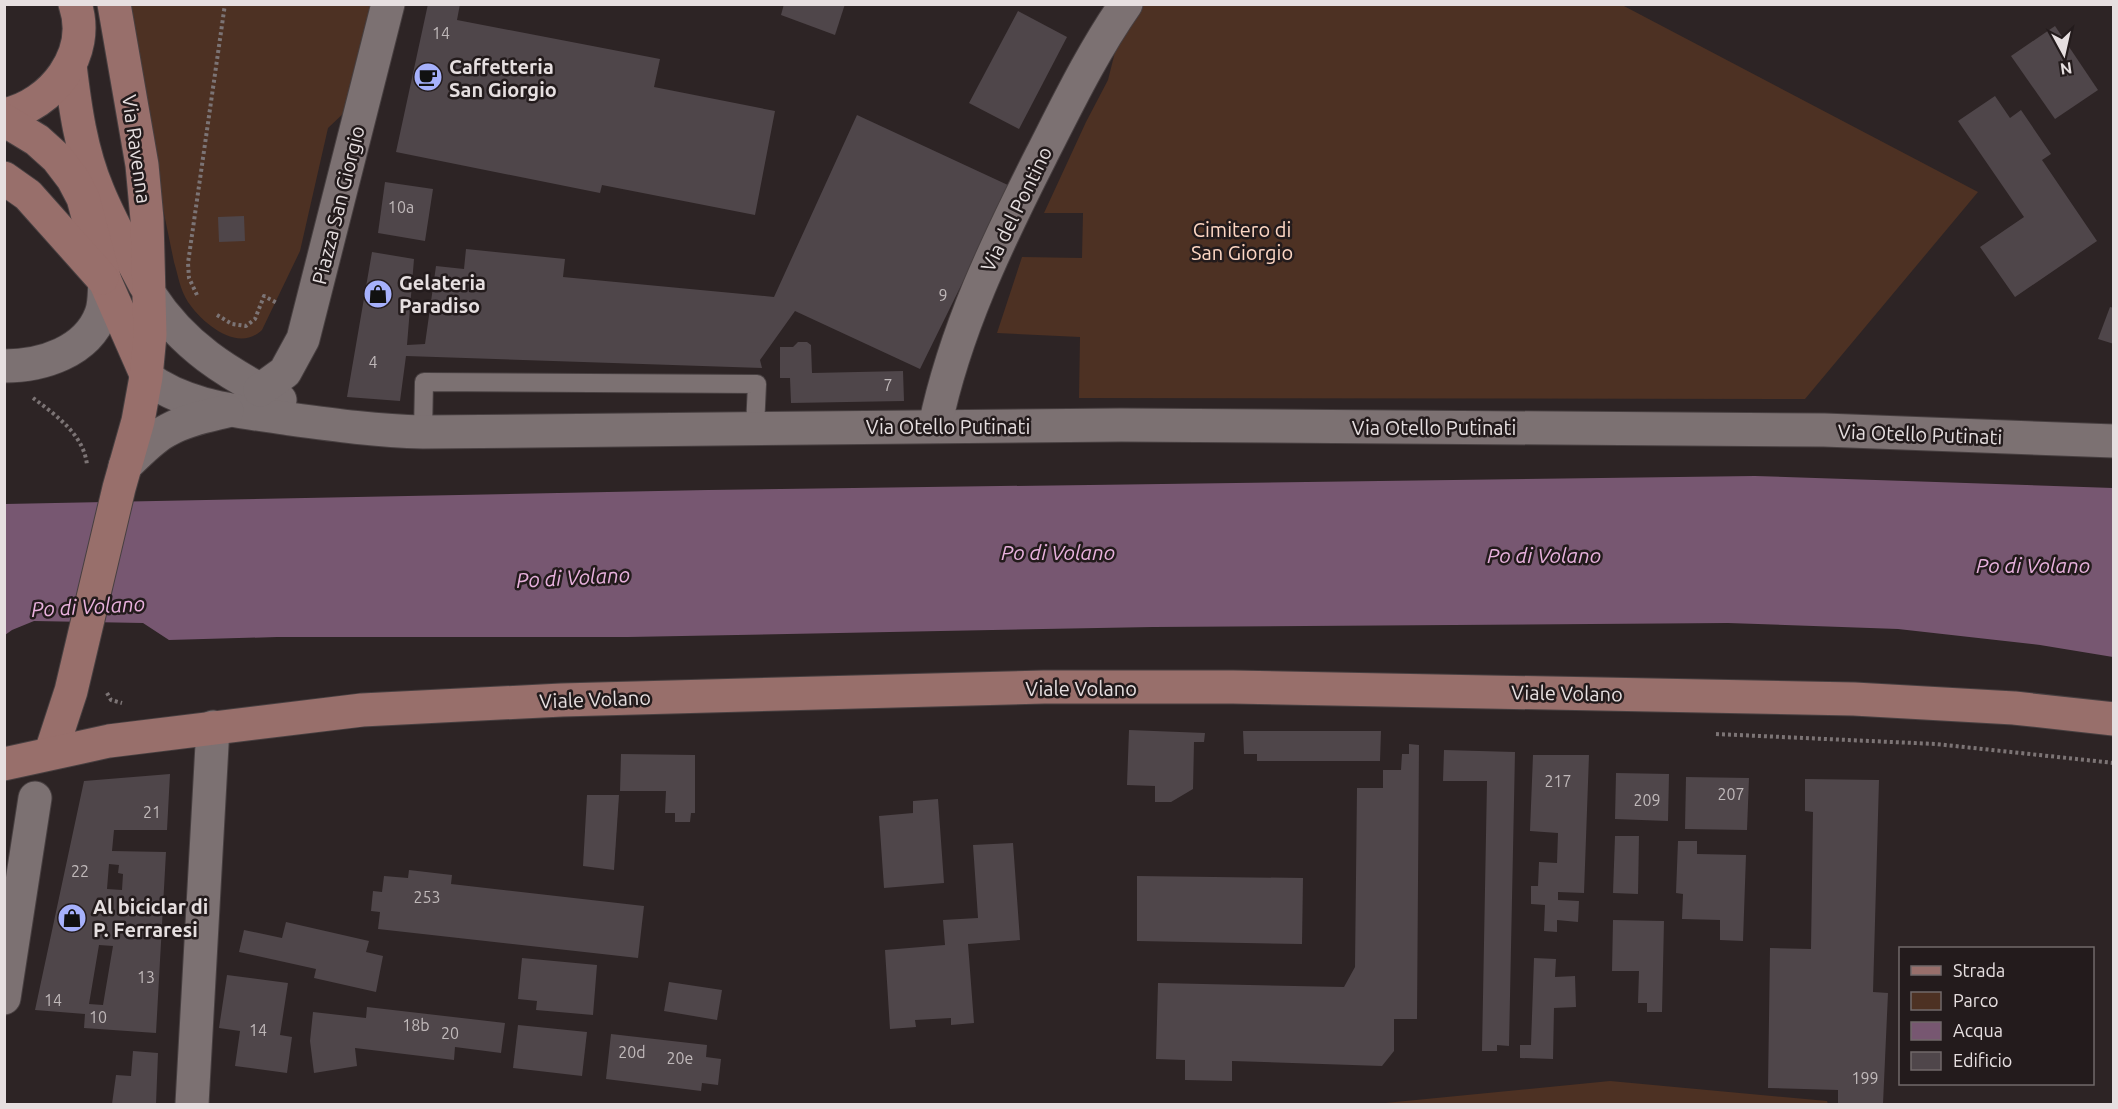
<svg xmlns="http://www.w3.org/2000/svg" width="2118" height="1109" font-family="Ubuntu,sans-serif">
	<style>
		.green { fill: #4d3123 }
		.water { fill: #775771 }
		.building { fill: #4f464a; fill-rule: evenodd }
		.lines { fill: none; stroke-linecap: round; stroke-linejoin: round }
		.lane-casing { stroke: #473f40; stroke-width: 20 }
		.street-casing { stroke: #473f40; stroke-width: 35 }
		.secondary-casing { stroke: #473f40; stroke-width: 35 }
		.path { stroke: #7c7475; stroke-width: 4; stroke-dasharray: 3 3; stroke-linecap: butt }
		.lane { stroke: #7c7172; stroke-width: 18 }
		.street { stroke: #7c7172; stroke-width: 33 }
		.secondary { stroke: #986f6b; stroke-width: 33 }
		.labels { text-anchor: middle; dominant-baseline: central; stroke-width: 5; stroke-linejoin: round; paint-order: stroke }
		.number-label { font-size: 16px; fill: #c0b9ba }
		.poi-label { font-size: 20px; font-weight: bold; fill: #e6dfe0; stroke: #231b1c; text-anchor: start }
		.street-label { font-size: 20px; fill: #e6dfe0; stroke: #231b1c }
		.park-label { font-size: 20px; fill: #fed7c4; stroke: #231b1c }
		.water-label { font-size: 21px; font-style: italic; fill: #e8b1dd; stroke: #231b1c }
	</style>
	<rect width="100%" height="100%" fill="#2d2425"/>
	<!-- green -->
	<g class="green">
		<path d="M 121,5 L 371,5 L 347,110 L 328,128 L 300,251 L 262,330 C 238,353 203,324 188,302 C 180,290 178,275 174,262 Z"/>
		<polygon points="1144,5 1622,5 1978,192 1805,399 1079,398 1080,337 997,333 1022,257 1082,258 1083,213 1044,213 1086,122 1108,80 1117,44"/>
		<polygon points="1610,1081 1827,1101 1828,1104 1375,1104"/>
	</g>
	<!-- water -->
	<polygon class="water" points="1755,476 2113,488 2113,657 2040,645 1898,629 1728,623 1153,627 628,637 277,637 169,640 143,623 34,621 12,630 5,635 5,504 708,490"/>
	<!-- building -->
	<g class="building">
		<polygon points="428,4 460,4 457,20 660,59 654,87 775,111 755,215 602,185 600,193 396,152"/>
		<polygon points="784,4 845,4 835,35 781,15"/>
		<polygon points="1018,11 1067,37 1019,129 969,103"/>
		<polygon points="2055,26 2098,90 2055,119 2011,56"/>
		<polygon points="1995,96 2010,118 2021,110 2051,154 2042,160 2097,241 2015,297 1980,247 2024,217 1958,121"/>
		<polygon points="857,115 1010,186 920,369 795,311 760,360 762,368 406,356 400,401 347,397 372,252 414,259 407,345 425,344 436,266 464,269 466,249 565,259 563,277 774,297"/>
		<polygon points="385,182 433,189 425,241 378,233"/>
		<polygon points="244,216 245,241 219,242 218,217"/>
		<polygon points="2110,307 2114,308 2114,344 2098,339"/>
		<polygon points="798,342 807,342 811,345 812,373 903,371 904,401 791,403 790,378 780,378 780,347 793,347"/>
		<polygon points="1129,730 1205,733 1204,742 1194,742 1193,789 1171,802 1155,802 1155,786 1127,785"/>
		<polygon points="1243,731 1381,731 1380,761 1257,761 1257,754 1244,754"/>
		<polygon points="1409,744 1419,745 1417,1019 1394,1019 1394,1051 1382,1066 1232,1061 1232,1081 1185,1080 1185,1060 1156,1059 1158,983 1344,987 1355,967 1357,788 1383,788 1383,770 1401,770 1402,754 1409,754"/>
		<polygon points="1444,750 1515,752 1509,1046 1497,1045 1497,1051 1482,1051 1487,781 1443,781"/>
		<polygon points="621,754 695,755 695,813 691,813 690,822 675,822 675,813 665,813 666,791 620,791"/>
		<polygon points="1533,755 1589,755 1584,893 1558,892 1558,900 1579,901 1578,922 1557,920 1557,932 1544,931 1545,905 1531,904 1531,886 1538,886 1539,862 1557,863 1558,833 1530,831"/>
		<polygon points="1616,773 1669,774 1668,821 1615,819"/>
		<path d="M 170,774 L 167,830 L 114,830 L 112,851 L 166,852 L 156,1033 L 84,1028 L 85,1014 L 35,1010 L 84,781 ZM 109,864 L 119,865 L 118,873 L 123,874 L 122,890 L 107,889 ZM 99,945 L 113,946 L 103,1005 L 89,1004 Z"/>
		<polygon points="1686,777 1749,778 1747,830 1685,829"/>
		<polygon points="1805,779 1879,780 1873,992 1888,993 1883,1104 1838,1104 1838,1090 1768,1088 1770,948 1811,949 1813,812 1805,811"/>
		<polygon points="587,795 619,795 614,870 583,866"/>
		<polygon points="938,799 944,883 884,888 879,816 913,813 913,801"/>
		<polygon points="1615,836 1639,836 1638,894 1613,893"/>
		<polygon points="1678,841 1697,841 1697,854 1746,855 1743,941 1720,940 1720,920 1682,919 1683,894 1676,893"/>
		<polygon points="1013,843 1020,940 968,944 974,1023 951,1025 951,1018 915,1020 916,1027 890,1029 885,950 945,945 943,920 978,918 973,845"/>
		<polygon points="409,870 452,875 451,884 644,906 638,958 378,929 380,912 371,911 373,891 382,892 384,876 408,878"/>
		<polygon points="1137,876 1303,878 1302,944 1137,941"/>
		<polygon points="1613,920 1664,921 1662,1012 1647,1012 1647,1003 1638,1003 1639,971 1612,971"/>
		<polygon points="286,922 369,941 366,952 383,956 376,992 314,978 316,969 239,952 244,930 282,938"/>
		<polygon points="522,958 597,965 593,1015 536,1010 537,1001 518,999"/>
		<polygon points="1534,958 1556,959 1555,977 1575,976 1576,1007 1554,1008 1553,1059 1520,1058 1520,1045 1531,1045"/>
		<polygon points="227,975 288,983 280,1035 292,1037 287,1073 235,1066 240,1031 219,1028"/>
		<polygon points="669,982 722,990 717,1020 664,1011"/>
		<polygon points="367,1007 505,1023 501,1053 455,1047 454,1060 355,1048 357,1066 314,1073 310,1041 313,1012 366,1018"/>
		<polygon points="518,1025 587,1032 582,1076 513,1068"/>
		<polygon points="611,1034 707,1045 706,1057 721,1059 718,1085 702,1083 701,1091 606,1079"/>
		<polygon points="133,1051 158,1053 156,1104 112,1104 116,1075 131,1076"/>
	</g>
	<g class="lines">
		<!-- lane casing -->
		<g class="lane-casing">
			<polyline id="lane" points="423,432 424,382 757,384 755,427"/>
		</g>
		<!-- street casing -->
		<g class="street-casing">
			<g id="street">
				<path d="M 150,295 C 183,346 227,373 280,400"/>
				<path d="M 4,366 C 42,366 87,352 101,314 C 105,304 104,292 105,281"/>
				<path d="M 146,377 C 187,408 240,411 290,419 C 334,425 378,431 423,432 L 1121,425 L 1824,430 L 2114,441"/>
				<polyline points="260,390 285,372 303,339 388,4"/>
				<path d="M 935,426 C 955,330 997,243 1041,156 C 1067,105 1093,51 1126,4"/>
				<path d="M 125,466 C 139,453 152,438 168,430 C 186,420 207,416 227,411"/>
				<polyline points="4,998 35,798"/>
				<polyline points="192,1104 213,727"/>
			</g>
		</g>
		<!-- secondary casing -->
		<g class="secondary-casing">
			<g id="secondary">
				<path d="M 70,65 C 75,107 81,151 98,191 C 111,223 129,254 145,285"/>
				<path d="M 4,115 C 52,105 92,54 75,4"/>
				<polyline points="4,120 37,140 57,158 73,179 83,198 105,281 145,372"/>
				<polyline points="4,178 28,195 102,278"/>
				<polyline points="51,752 71,691 119,488 138,421 146,377 150,335 147,219 142,165 114,4"/>
				<polyline points="4,764 109,741 362,710 562,700 1044,687 1233,687 1854,699 2014,708 2114,719"/>
			</g>
		</g>
		<!-- path -->
		<g class="path">
			<polyline points="197,295 189,278 188,263 225,4"/>
			<polyline points="217,315 232,324 246,326 255,319 264,296 277,303"/>
			<path d="M 33,398 C 56,415 84,435 87,465"/>
			<polyline points="107,693 111,700 122,703"/>
			<polyline points="1716,734 1936,744 2114,763"/>
		</g>
		<!-- lane -->
		<use href="#lane" class="lane"/>
		<!-- street -->
		<use href="#street" class="street"/>
		<!-- secondary -->
		<use href="#secondary" class="secondary"/>
	</g>
	<!-- icons -->
	<defs>
		<g id="cafe-disc" transform="scale(1.5)"><circle r="9.5" fill="#a6b1fc" stroke="#231b1c"/><path d="M-5.5-4.5H6V0H3Q3 3.5 0 3.5H-2.5Q-5.5 3.5-5.5 0ZM3-3.2v2h1.7v-2ZM-6 4.5H4V6H-6Z" fill="#111"/></g>
		<g id="shop-disc" transform="scale(1.5)"><circle r="9.5" fill="#a6b1fc" stroke="#231b1c"/><path d="M-5-2.5h2.3a2.7 3.5 0 0 1 5.4 0H5L5.5 6h-11ZM-1.5-2.5h3a1.5 2.3 0 0 0-3 0Z" fill="#111"/></g>
	</defs>
	<g fill-rule="evenodd">
		<use href="#cafe-disc" x="428" y="77"/>
		<use href="#shop-disc" x="378" y="294"/>
		<use href="#shop-disc" x="72" y="918"/>
	</g>
	<g class="labels">
		<!-- number labels -->
		<g class="number-label">
			<text x="441" y="33">14</text>
			<text x="401" y="207">10a</text>
			<text x="943" y="295">9</text>
			<text x="373" y="362">4</text>
			<text x="888" y="385">7</text>
			<text x="1558" y="781">217</text>
			<text x="1731" y="794">207</text>
			<text x="1647" y="800">209</text>
			<text x="152" y="812">21</text>
			<text x="80" y="871">22</text>
			<text x="427" y="897">253</text>
			<text x="146" y="977">13</text>
			<text x="53" y="1000">14</text>
			<text x="98" y="1017">10</text>
			<text x="416" y="1025">18b</text>
			<text x="258" y="1030">14</text>
			<text x="450" y="1033">20</text>
			<text x="632" y="1052">20d</text>
			<text x="680" y="1058">20e</text>
			<text x="1865" y="1078">199</text>
		</g>
		<!-- poi labels -->
		<g class="poi-label">
			<text x="449" y="66">Caffetteria<tspan x="449" dy="23">San Giorgio</tspan></text>
			<text x="399" y="282">Gelateria<tspan x="399" dy="23">Paradiso</tspan></text>
			<text x="93" y="906">Al biciclar di<tspan x="93" dy="23">P. Ferraresi</tspan></text>
		</g>
		<!-- street labels -->
		<g class="street-label">
			<text transform="translate(137 149) rotate(82)">Via Ravenna</text>
			<text transform="translate(338 205) rotate(-76)">Piazza San Giorgio</text>
			<text transform="translate(1016 209) rotate(-64)">Via del Pontino</text>
			<text x="948" y="426">Via Otello Putinati</text>
			<text x="1434" y="427">Via Otello Putinati</text>
			<text transform="translate(1920 434) rotate(2)">Via Otello Putinati</text>
			<text x="1081" y="688">Viale Volano</text>
			<text transform="translate(1567 693) rotate(1)">Viale Volano</text>
			<text transform="translate(595 699) rotate(-2)">Viale Volano</text>
		</g>
		<!-- park labels -->
		<g class="park-label">
			<text x="1242" y="229">Cimitero di<tspan x="1242" dy="23">San Giorgio</tspan></text>
		</g>
		<!-- water labels -->
		<g class="water-label">
			<text x="1058" y="552">Po di Volano</text>
			<text x="1544" y="555">Po di Volano</text>
			<text x="2033" y="565">Po di Volano</text>
			<text transform="translate(573 577) rotate(-3)">Po di Volano</text>
			<text transform="translate(88 606) rotate(-3)">Po di Volano</text>
		</g>
	</g>
	<!-- border -->
	<rect width="2118" height="1109" fill="none" stroke="#e6dfe0" stroke-width="12"/>
	<!-- legend -->
	<rect x="1899" y="947" width="195" height="138" fill="#231b1c" stroke="#71696a" stroke-width="1.5"/>
	<rect x="1911" y="966" width="30" height="9" fill="#986f6b" stroke="#71696a" stroke-width="1.5"/>
	<text x="1953" y="977" font-size="18" fill="#e6dfe0">Strada</text>
	<rect x="1911" y="992" width="30" height="18" fill="#4d3123" stroke="#71696a" stroke-width="1.5"/>
	<text x="1953" y="1007" font-size="18" fill="#e6dfe0">Parco</text>
	<rect x="1911" y="1022" width="30" height="18" fill="#775771" stroke="#71696a" stroke-width="1.5"/>
	<text x="1953" y="1037" font-size="18" fill="#e6dfe0">Acqua</text>
	<rect x="1911" y="1052" width="30" height="18" fill="#4f464a" stroke="#71696a" stroke-width="1.5"/>
	<text x="1953" y="1067" font-size="18" fill="#e6dfe0">Edificio</text>
	<!-- north arrow -->
	<g transform="translate(2064 54) rotate(172)" stroke="#231b1c" stroke-width="4.5" paint-order="stroke">
	<path d="M0-4.5L10 22L0 15L-10 22Z" fill="#e6dfe0"/>
	<text y="-9" font-size="16" font-weight="bold" text-anchor="middle" fill="#e6dfe0">N</text>
	</g>
</svg>
